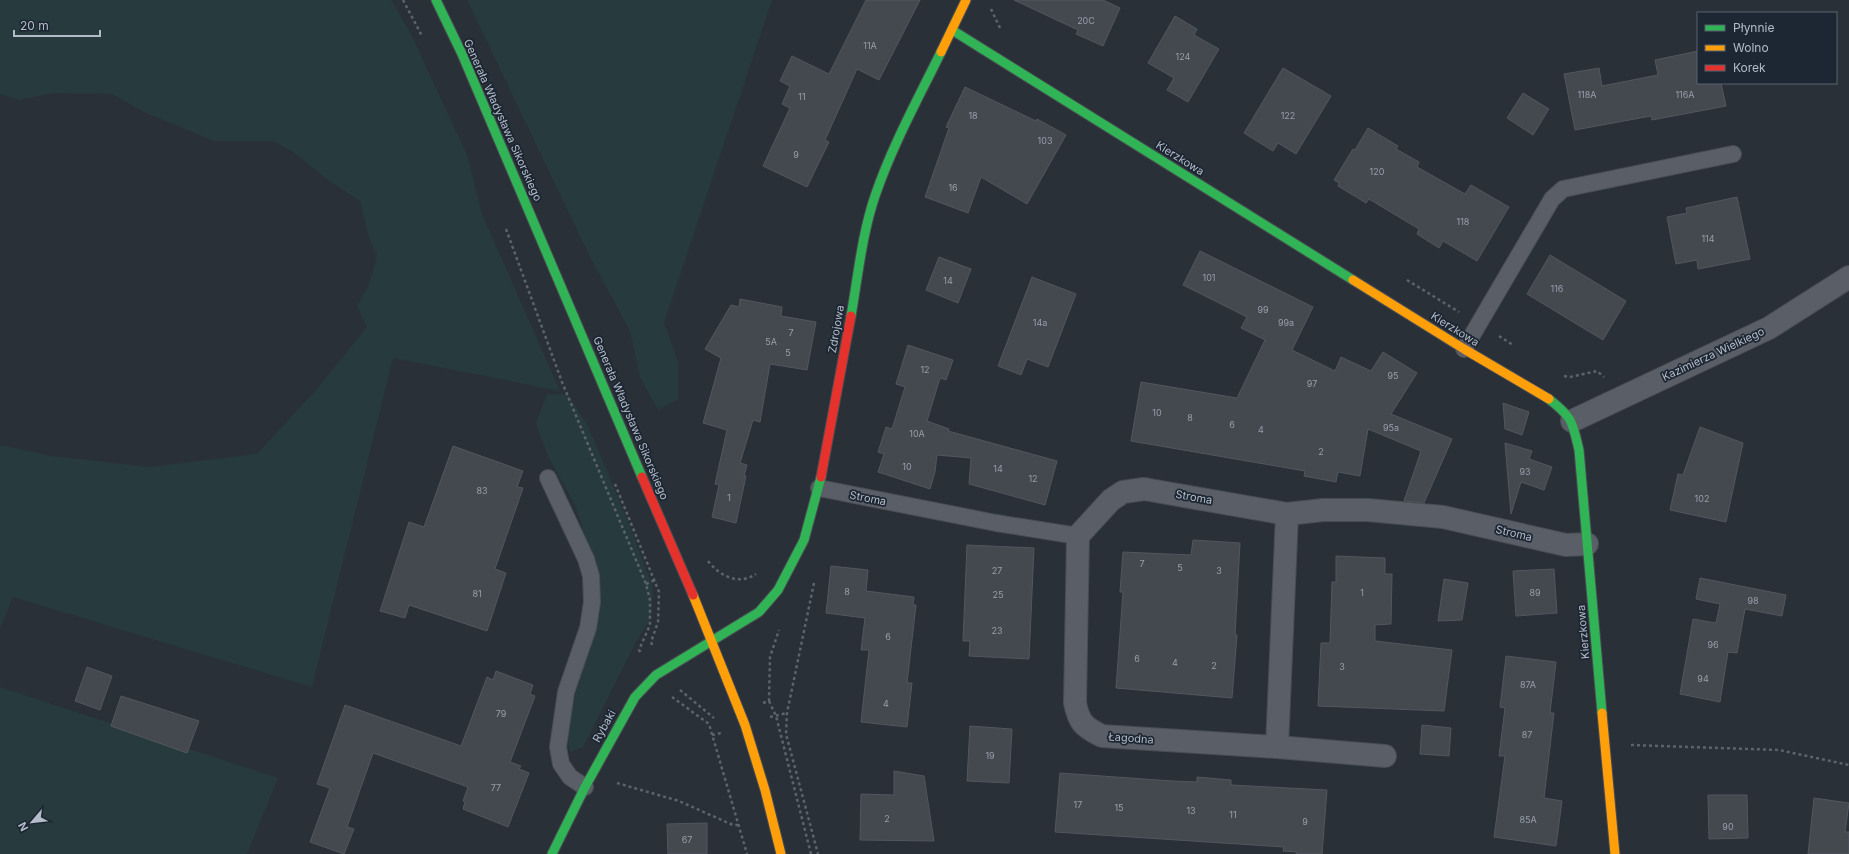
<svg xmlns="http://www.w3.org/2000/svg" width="1849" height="854" font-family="Inter,sans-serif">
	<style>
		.green { fill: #273a3e }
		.building { fill: #444950; stroke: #52575f }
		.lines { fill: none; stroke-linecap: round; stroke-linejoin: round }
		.lane-casing { stroke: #484c53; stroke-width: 18 }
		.street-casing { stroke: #484c53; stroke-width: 24 }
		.fast-casing { stroke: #484c53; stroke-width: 11 }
		.slow-casing { stroke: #484c53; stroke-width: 11 }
		.jam-casing { stroke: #484c53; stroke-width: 11 }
		.path { stroke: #5d636a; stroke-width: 2.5; stroke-dasharray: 3 3; stroke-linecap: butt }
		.lane { stroke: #5a5e66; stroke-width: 16 }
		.street { stroke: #5a5e66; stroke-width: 22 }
		.fast { stroke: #30b455; stroke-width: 9 }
		.slow { stroke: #ff9f0a; stroke-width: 9 }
		.jam { stroke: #e5322d; stroke-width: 9 }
		.labels { text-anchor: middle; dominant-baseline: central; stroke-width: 3.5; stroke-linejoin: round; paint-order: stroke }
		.number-label { font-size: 9px; fill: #989fab }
		.street-label { font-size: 11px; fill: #b4bcc9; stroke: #1d2633 }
	</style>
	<rect width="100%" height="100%" fill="#2a3038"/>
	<!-- green -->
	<g class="green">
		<polygon points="0,0 391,0 412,36 467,155 482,214 560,391 393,358 312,687 13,597 0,628 0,445 52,456 149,467 257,454 316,390 367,327 357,306 369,284 377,256 369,237 360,201 328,180 293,152 273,141 214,141 144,112 112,94 54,93 19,100 0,94"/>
		<polygon points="467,0 772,0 664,323 678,362 678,399 658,410 640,377 630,331 590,257"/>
		<polygon points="547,394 568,395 588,426 630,526 653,588 651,618 636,642 583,747 570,752 567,737 572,705 598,620 599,580 575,505 548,456 536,423"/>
		<polygon points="0,687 278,778 247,854 0,854"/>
	</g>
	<!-- building -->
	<g class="building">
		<polygon points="866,0 920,0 879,80 857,69 825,140 829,142 807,187 763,166 790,108 782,104 790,86 780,81 792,56 829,74"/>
		<polygon points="1014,0 1103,0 1120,8 1103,46 1076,34 1078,30"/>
		<polygon points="1175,16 1197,29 1194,35 1219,49 1188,102 1167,90 1174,78 1148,63"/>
		<polygon points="1698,51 1698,83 1721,83 1726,106 1652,120 1651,116 1575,130 1564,74 1599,68 1602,86 1658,75 1655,60"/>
		<polygon points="1283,68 1331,96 1296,154 1278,143 1273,151 1244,133"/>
		<polygon points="965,87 1036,121 1037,119 1066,135 1027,204 981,177 968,213 925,197 949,128 946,127"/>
		<polygon points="1523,93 1549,109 1533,135 1507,118"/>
		<polygon points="1368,128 1398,146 1396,149 1419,162 1417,167 1465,194 1471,185 1509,207 1477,261 1443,241 1439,248 1417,234 1419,229 1369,199 1366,203 1338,186 1339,183 1334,180 1353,149 1355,150"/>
		<polygon points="1737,197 1750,259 1698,269 1697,260 1676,264 1667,217 1687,213 1686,208"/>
		<polygon points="1200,251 1313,307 1292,350 1335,371 1341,357 1371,371 1383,352 1417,373 1391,414 1452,439 1424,503 1404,501 1421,451 1368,429 1360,476 1338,472 1336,482 1304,476 1305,471 1131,441 1141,382 1237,398 1265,340 1241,328 1247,317 1183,285"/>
		<polygon points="1550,255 1626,301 1603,340 1527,294"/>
		<polygon points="939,257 971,269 958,303 926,290"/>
		<polygon points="1032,277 1076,294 1048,367 1027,359 1021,375 998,366"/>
		<polygon points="740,299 782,307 781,316 816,322 807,370 770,364 760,422 753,420 740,463 747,465 744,476 746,476 736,523 712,517 719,485 715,484 727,430 703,423 721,358 705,349 731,305 739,307"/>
		<polygon points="908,345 953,360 946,380 940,378 927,421 949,429 948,431 1057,461 1045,505 969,484 971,458 937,455 935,472 930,489 878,472 884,454 878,452 886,427 892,429 905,387 896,384"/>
		<polygon points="1503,403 1529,412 1522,435 1505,429"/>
		<polygon points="1700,427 1743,443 1726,522 1670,510 1678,474 1683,475"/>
		<polygon points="1505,443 1532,451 1529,459 1552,467 1544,490 1521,482 1511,514"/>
		<polygon points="453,446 523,471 517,487 523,488 495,569 506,573 487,631 409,605 405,618 380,611 409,522 424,527"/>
		<polygon points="1193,540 1240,543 1235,635 1237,635 1232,698 1116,688 1123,592 1120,592 1123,552 1191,555"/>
		<polygon points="967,545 1034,548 1029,659 969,656 970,641 963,641"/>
		<polygon points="1336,556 1385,558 1385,574 1392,574 1391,624 1375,625 1375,641 1452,650 1444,711 1318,706 1321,643 1330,643 1332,582 1336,582"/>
		<polygon points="831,566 868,570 866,591 914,597 913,605 916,605 907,683 912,683 907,727 861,722 869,650 861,650 865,618 826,613"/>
		<polygon points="1554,569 1557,613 1516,616 1513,571"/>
		<polygon points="1700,578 1786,595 1782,616 1745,609 1737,653 1728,652 1720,702 1680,694 1693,619 1716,623 1720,604 1696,599"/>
		<polygon points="1444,579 1468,583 1462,620 1438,621"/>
		<polygon points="1506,656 1556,662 1550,713 1554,713 1544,798 1562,801 1556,846 1494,837 1505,756 1499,756 1505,708 1500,707"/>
		<polygon points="87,667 112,676 100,710 75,701"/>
		<polygon points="496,671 533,685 530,694 535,696 510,762 521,766 519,769 529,773 508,827 463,809 465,802 463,801 468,787 373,753 347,827 354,829 344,854 310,842 330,788 317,784 345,705 461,746 487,677 493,680"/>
		<polygon points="121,696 199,721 187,753 111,726"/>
		<polygon points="1422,725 1451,728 1449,756 1420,754"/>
		<polygon points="970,726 1012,729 1009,783 967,781"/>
		<polygon points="894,771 924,776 934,841 860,840 861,794 894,795"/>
		<polygon points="1060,773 1172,781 1197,782 1197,777 1231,780 1231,785 1327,790 1322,854 1296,854 1297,852 1283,851 1284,847 1055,832"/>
		<polygon points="1708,795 1747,795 1748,838 1709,839"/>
		<polygon points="1814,798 1849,803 1845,832 1849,832 1849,854 1808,854"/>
		<polygon points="707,823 707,854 668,854 667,824"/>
	</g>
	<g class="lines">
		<!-- lane casing -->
		<g class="lane-casing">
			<g id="lane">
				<polyline points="1464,349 1552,199 1563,189 1733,154"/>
				<polyline points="548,478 586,559 591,576 592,602 588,628 566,692 558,747 561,764 570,777 585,787"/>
				<polyline points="819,488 996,523 1078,536"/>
			</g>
		</g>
		<!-- street casing -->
		<g class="street-casing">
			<g id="street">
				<polyline points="1572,421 1769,328 1849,277"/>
				<path d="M 1287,514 L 1277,747 L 1102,736 C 1084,727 1079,723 1075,703 L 1078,536 L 1111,500 L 1123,492 L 1144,489 L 1287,514 L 1323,510 L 1368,510 L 1443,517 L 1566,545 L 1587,544"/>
				<polyline points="1277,747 1385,756"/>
			</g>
		</g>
		<!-- fast casing -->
		<g class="fast-casing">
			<g id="fast">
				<polyline points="436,0 462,54 642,477"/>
				<polyline points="952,30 1353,280"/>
				<path d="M 851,316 C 858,276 862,234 875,196 C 892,146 918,99 941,52"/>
				<path d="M 1549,399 C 1573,418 1572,421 1579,450 L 1602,713"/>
				<polyline points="552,854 585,787 635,697 656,675 759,612 778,590 804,540 821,477"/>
			</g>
		</g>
		<!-- slow casing -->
		<g class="slow-casing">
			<g id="slow">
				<polyline points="941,52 966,0"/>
				<polyline points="1353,280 1464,349 1549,399"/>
				<polyline points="693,595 745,725 765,790 781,854"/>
				<polyline points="1602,713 1615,854"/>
			</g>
		</g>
		<!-- jam casing -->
		<g class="jam-casing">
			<g id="jam">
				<polyline points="642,477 693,595"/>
				<polyline points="821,477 851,316"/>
			</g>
		</g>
		<!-- path -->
		<g class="path">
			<polyline points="403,0 422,36"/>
			<polyline points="991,9 1000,28"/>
			<polyline points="506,229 562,382 646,584 650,600 650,625 639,650 642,654"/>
			<polyline points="1407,280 1459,312"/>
			<polyline points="1499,336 1513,345"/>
			<polyline points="1564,376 1570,377 1597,371 1604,377"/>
			<polyline points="615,484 659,592 658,622 651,642 653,647"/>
			<path d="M 708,561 C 720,576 738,586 756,574"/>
			<polyline points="814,583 787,713 786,734 818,854"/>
			<polyline points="646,584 655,580"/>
			<polyline points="680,690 714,718"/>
			<polyline points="672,697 709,724 747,854"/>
			<polyline points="769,701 776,716 811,854"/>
			<polyline points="763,703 769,701 770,657 779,630"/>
			<polyline points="770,717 787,713"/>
			<polyline points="712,735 721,733"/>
			<polyline points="1631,745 1779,750 1849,765"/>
			<polyline points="617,783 679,801 733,825 739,825"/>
		</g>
		<!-- lane -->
		<use href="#lane" class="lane"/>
		<!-- street -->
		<use href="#street" class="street"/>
		<!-- fast -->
		<use href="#fast" class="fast"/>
		<!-- slow -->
		<use href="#slow" class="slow"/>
		<!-- jam -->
		<use href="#jam" class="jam"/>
	</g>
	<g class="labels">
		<!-- number labels -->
		<g class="number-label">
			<text x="1086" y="20">20C</text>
			<text x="870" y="45">11A</text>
			<text x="1183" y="56">124</text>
			<text x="1587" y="94">118A</text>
			<text x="1685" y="94">116A</text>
			<text x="802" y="96">11</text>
			<text x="973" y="115">18</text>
			<text x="1288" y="115">122</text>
			<text x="1045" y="140">103</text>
			<text x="796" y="154">9</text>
			<text x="1377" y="171">120</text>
			<text x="953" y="187">16</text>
			<text x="1463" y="221">118</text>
			<text x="1708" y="238">114</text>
			<text x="1209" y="277">101</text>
			<text x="948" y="280">14</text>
			<text x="1557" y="288">116</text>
			<text x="1263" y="309">99</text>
			<text x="1040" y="322">14a</text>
			<text x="1286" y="322">99a</text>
			<text x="791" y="332">7</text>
			<text x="771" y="341">5A</text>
			<text x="788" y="352">5</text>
			<text x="925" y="369">12</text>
			<text x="1393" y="375">95</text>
			<text x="1312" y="383">97</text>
			<text x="1157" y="412">10</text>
			<text x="1190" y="417">8</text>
			<text x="1232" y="424">6</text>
			<text x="1391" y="427">95a</text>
			<text x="1261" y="429">4</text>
			<text x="917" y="433">10A</text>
			<text x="1321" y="451">2</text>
			<text x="907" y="466">10</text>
			<text x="998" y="468">14</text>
			<text x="1525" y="471">93</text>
			<text x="1033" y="478">12</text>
			<text x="482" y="490">83</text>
			<text x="729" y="497">1</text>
			<text x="1702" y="498">102</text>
			<text x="1142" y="563">7</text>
			<text x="1180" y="567">5</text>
			<text x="997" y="570">27</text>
			<text x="1219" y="570">3</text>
			<text x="847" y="591">8</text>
			<text x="1362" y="592">1</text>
			<text x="1535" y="592">89</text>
			<text x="477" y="593">81</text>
			<text x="998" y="594">25</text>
			<text x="1753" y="600">98</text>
			<text x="997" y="630">23</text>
			<text x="888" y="636">6</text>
			<text x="1713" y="644">96</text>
			<text x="1137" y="658">6</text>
			<text x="1175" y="662">4</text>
			<text x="1214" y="665">2</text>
			<text x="1342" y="666">3</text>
			<text x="1703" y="678">94</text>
			<text x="1528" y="684">87A</text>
			<text x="886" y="703">4</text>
			<text x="501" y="713">79</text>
			<text x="1527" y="734">87</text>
			<text x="990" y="755">19</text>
			<text x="496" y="787">77</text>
			<text x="1078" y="804">17</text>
			<text x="1119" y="807">15</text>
			<text x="1191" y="810">13</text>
			<text x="1233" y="814">11</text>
			<text x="887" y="818">2</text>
			<text x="1528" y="819">85A</text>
			<text x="1305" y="821">9</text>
			<text x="1728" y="826">90</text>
			<text x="687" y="839">67</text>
		</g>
		<!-- street labels -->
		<g class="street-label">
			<text transform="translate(503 120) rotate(66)">Generała Władysława Sikorskiego</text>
			<text transform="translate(1180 158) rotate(32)">Kierzkowa</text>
			<text transform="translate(836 329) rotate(-80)">Zdrojowa</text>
			<text transform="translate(1455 329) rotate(32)">Kierzkowa</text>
			<text transform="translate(1713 354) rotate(-25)">Kazimierza Wielkiego</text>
			<text transform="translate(631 418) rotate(67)">Generała Władysława Sikorskiego</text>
			<text transform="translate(1194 497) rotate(10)">Stroma</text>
			<text transform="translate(868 498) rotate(11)">Stroma</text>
			<text transform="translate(1514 533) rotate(13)">Stroma</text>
			<text transform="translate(1583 632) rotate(-95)">Kierzkowa</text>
			<text transform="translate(604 726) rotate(-61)">Rybaki</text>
			<text transform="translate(1131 738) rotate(4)">Łagodna</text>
		</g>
	</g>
	<!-- legend -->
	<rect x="1697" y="12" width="140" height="72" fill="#1d2633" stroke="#59626f"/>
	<rect x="1705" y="25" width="20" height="6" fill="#30b455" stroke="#59626f"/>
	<text x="1733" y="32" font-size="12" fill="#b4bcc9">Płynnie</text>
	<rect x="1705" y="45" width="20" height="6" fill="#ff9f0a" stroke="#59626f"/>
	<text x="1733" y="52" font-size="12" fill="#b4bcc9">Wolno</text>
	<rect x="1705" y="65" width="20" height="6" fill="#e5322d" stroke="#59626f"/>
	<text x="1733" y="72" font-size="12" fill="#b4bcc9">Korek</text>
	<!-- north arrow -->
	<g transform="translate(32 822) rotate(242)" stroke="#1d2633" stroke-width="3" paint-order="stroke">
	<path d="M0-3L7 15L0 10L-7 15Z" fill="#b4bcc9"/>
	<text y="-6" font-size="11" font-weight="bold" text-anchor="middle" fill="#b4bcc9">N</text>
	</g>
	<!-- scale -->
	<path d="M14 30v6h86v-6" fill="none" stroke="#b4bcc9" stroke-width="2"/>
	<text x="20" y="30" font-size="12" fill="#b4bcc9" stroke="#1d2633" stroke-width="3" paint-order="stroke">20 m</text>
</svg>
